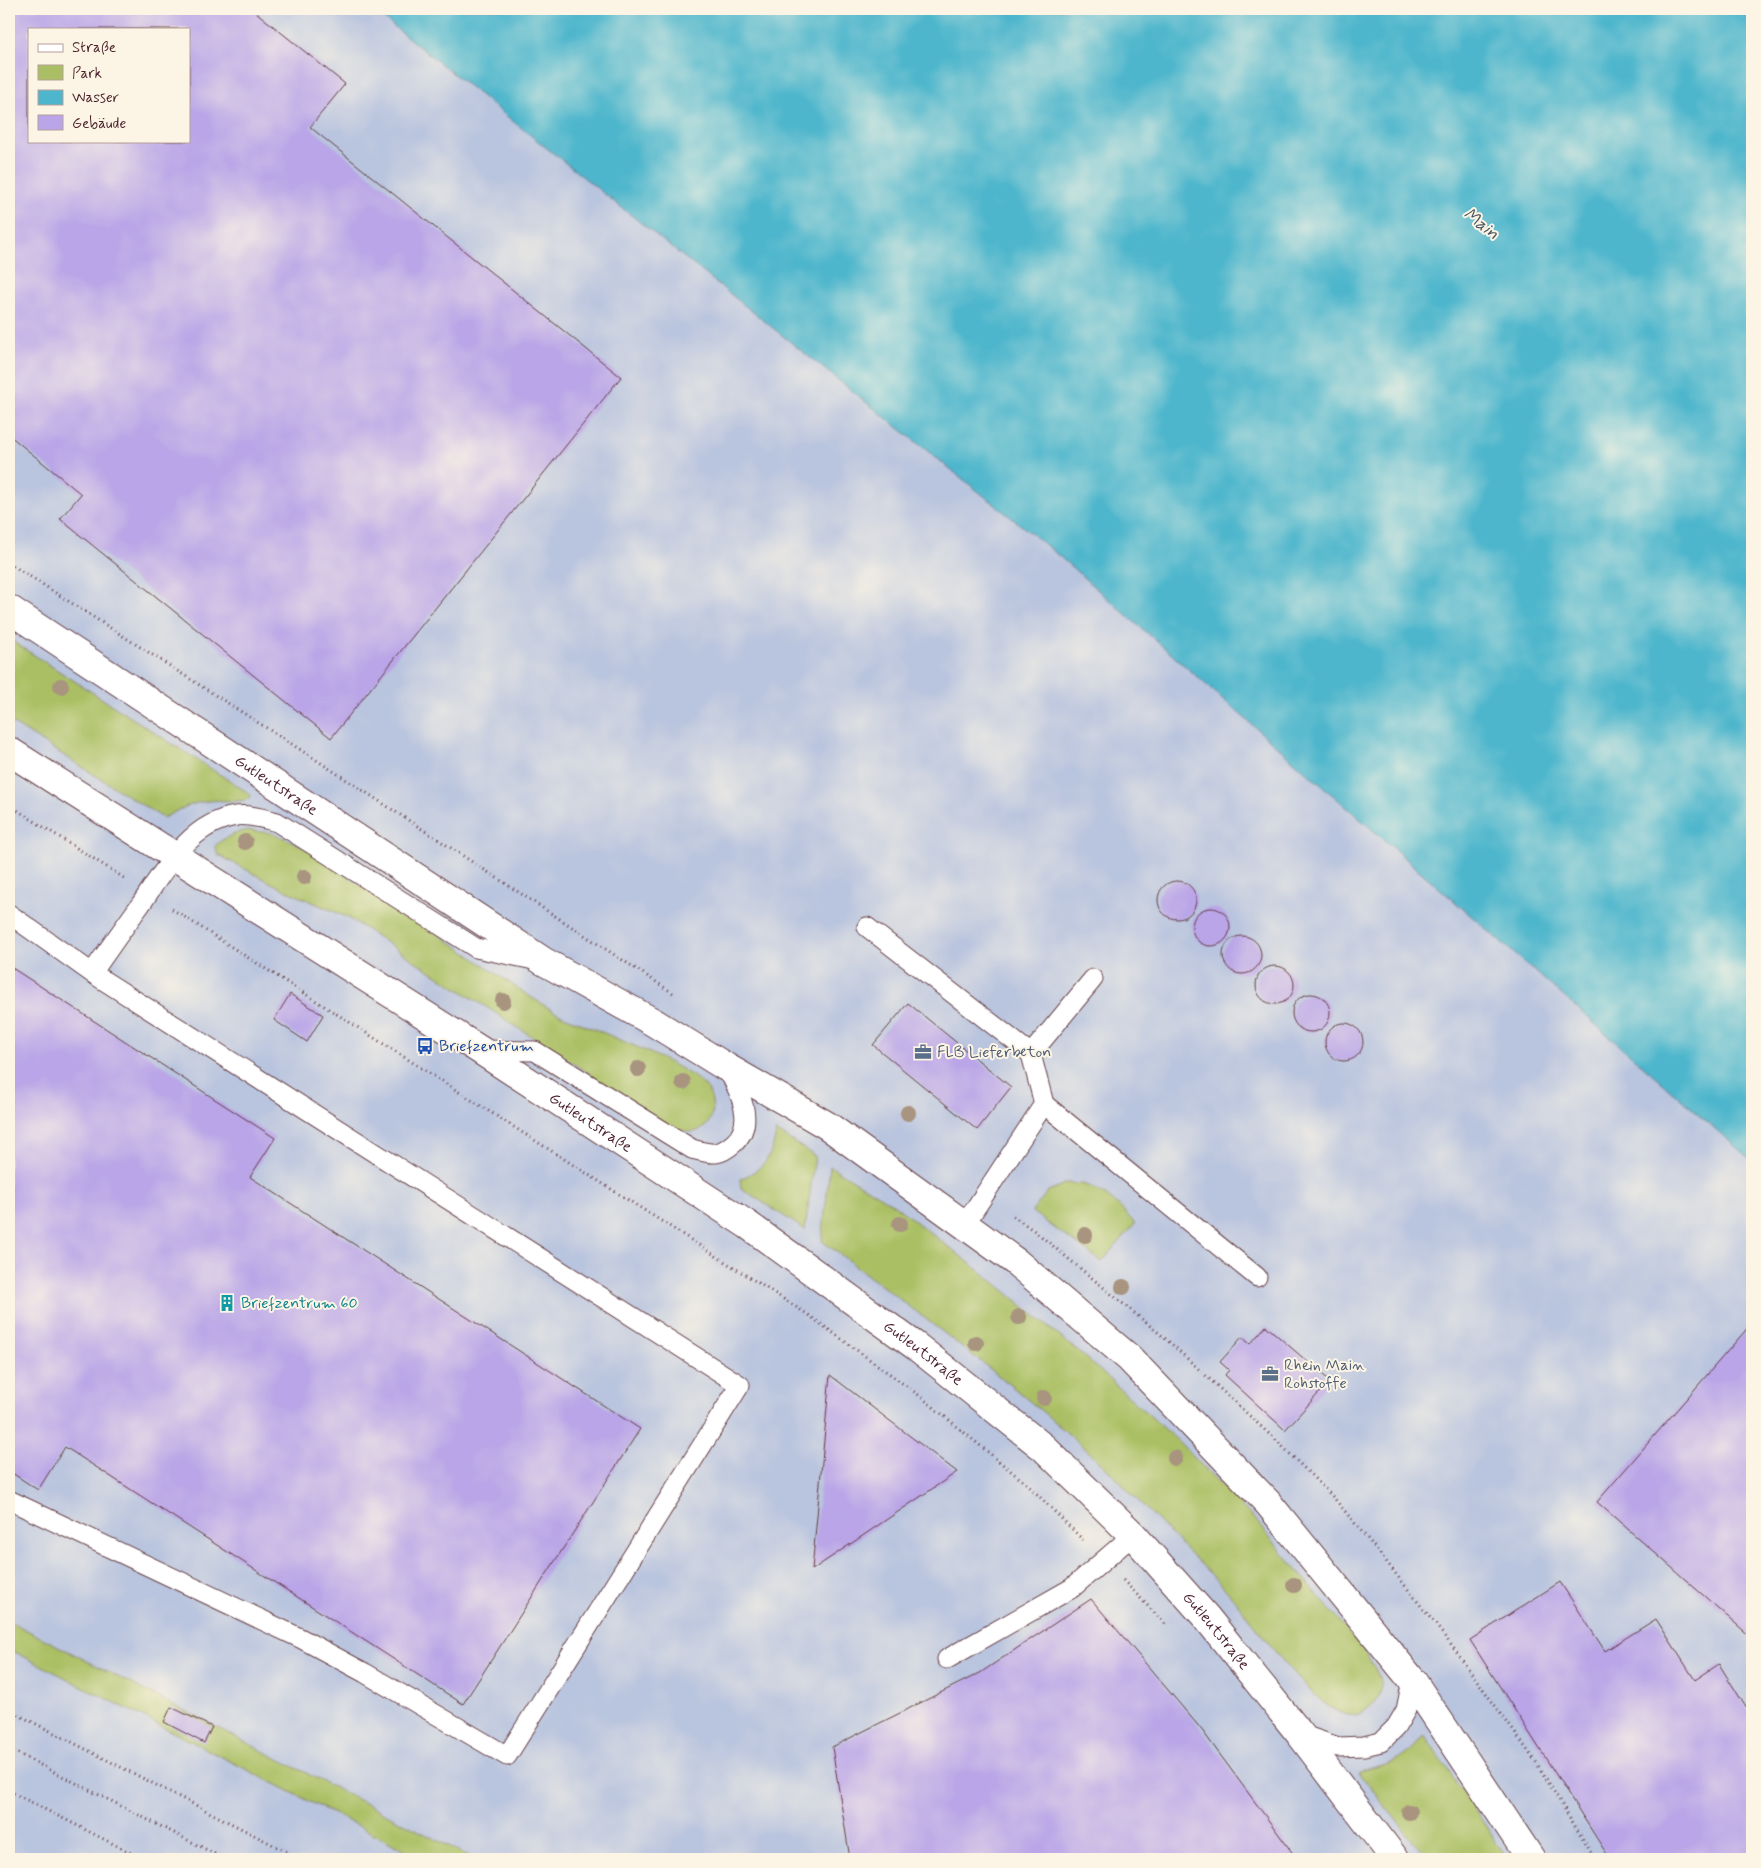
<svg xmlns="http://www.w3.org/2000/svg" width="1761" height="1868" font-family="Mynerve,sans-serif">
	<style>
		.industrial { fill: #b9c4de; fill-rule: evenodd }
		.green { fill: #aabf63; stroke: #7a6f47 }
		.water { fill: #4eb6cc; stroke: #4c6a7c }
		.building { fill: #b9a5e7; fill-rule: evenodd }
		.lines { fill: none; stroke-linecap: round; stroke-linejoin: round }
		.service-casing { stroke: #643d44; stroke-width: 21 }
		.secondary-casing { stroke: #643d44; stroke-width: 30 }
		.path { stroke: #643d44; stroke-width: 3; stroke-dasharray: 1 4; stroke-linecap: butt }
		.service { stroke: #fff; stroke-width: 19 }
		.secondary { stroke: #fff; stroke-width: 28 }
		.tree { fill: #a8947f }
		.labels { text-anchor: middle; dominant-baseline: central; stroke-width: 4; stroke-linejoin: round; paint-order: stroke }
		.street-label { font-size: 16px; fill: #4a1f2b; stroke: #fcf5e5 }
		.transit-label { font-size: 16px; fill: #164399; stroke: #fcf5e5; text-anchor: start }
		.service-label { font-size: 16px; fill: #4e5e75; stroke: #fcf5e5; text-anchor: start }
		.culture-label { font-size: 16px; fill: #0d838f; stroke: #fcf5e5; text-anchor: start }
		.water-label { font-size: 18px; font-style: italic; fill: #4b5463; stroke: #fcf5e5 }
	</style>
	<rect width="100%" height="100%" fill="#fcf5e5"/>
	<filter id="ink" filterUnits="userSpaceOnUse"><feTurbulence type="fractalNoise" baseFrequency=".02" numOctaves="2"/><feDisplacementMap in="SourceGraphic" scale="10" xChannelSelector="R" yChannelSelector="G"/><feConvolveMatrix kernelMatrix="1 2 1 2 8 2 1 2 1" color-interpolation-filters="sRGB"/></filter>
	<filter id="wash" filterUnits="userSpaceOnUse"><feTurbulence type="fractalNoise" baseFrequency=".0096" numOctaves="4" result="noise"/><feDisplacementMap in="SourceGraphic" scale="20" xChannelSelector="R" yChannelSelector="G"/><feGaussianBlur stdDeviation="1.12" result="paint"/><feColorMatrix in="noise" values="0 0 0 0 0 0 0 0 0 0 0 0 0 0 0 0 0 1.4 0 .05"/><feComposite in="paint" operator="in"/></filter>
	<g filter="url(#wash)">
		<rect width="100%" height="100%" fill="#f7e9d1"/>
		<!-- industrial -->
		<path class="industrial" d="M 9,9 L 372,9 L 1052,550 L 1752,1161 L 1752,1859 L 9,1859 ZM 29,29 L 189,29 L 189,141 L 29,141 Z"/>
		<!-- green -->
		<g class="green">
			<path d="M 9,639 L 244,790 L 250,794 L 251,798 C 241,804 220,799 208,801 C 192,802 177,811 163,818 L 9,721 Z"/>
			<path d="M 248,830 C 255,831 263,832 271,833 C 298,840 338,870 362,886 C 394,906 427,926 458,947 C 489,968 519,991 552,1010 C 583,1027 696,1065 709,1092 C 717,1109 712,1133 688,1132 C 682,1131 676,1128 670,1126 L 347,917 L 287,891 L 218,855 L 215,846 C 224,837 236,833 248,830 Z"/>
			<path d="M 776,1131 L 815,1156 L 805,1230 L 741,1188 L 740,1179 C 764,1169 773,1156 776,1131 Z"/>
			<path d="M 830,1166 L 894,1205 L 988,1277 L 1087,1359 L 1177,1440 L 1260,1525 L 1363,1650 C 1374,1665 1392,1690 1371,1706 C 1364,1712 1359,1716 1350,1715 C 1316,1715 1251,1618 1227,1591 C 1210,1572 1191,1555 1173,1537 C 1142,1505 1112,1472 1079,1443 C 997,1371 909,1306 822,1241 Z"/>
			<path d="M 1067,1183 C 1073,1184 1081,1183 1086,1185 C 1107,1193 1121,1207 1135,1224 L 1102,1262 L 1032,1212 L 1048,1191 Z"/>
			<polygon points="9,1621 474,1859 423,1859 9,1649"/>
			<path d="M 1424,1735 L 1508,1859 L 1428,1859 L 1360,1775 L 1359,1772 C 1392,1764 1402,1763 1424,1735 Z"/>
		</g>
		<!-- water -->
		<polygon class="water" points="372,9 1752,9 1752,1161 1052,550"/>
		<g id="blocks">
			<!-- building -->
			<g class="building">
				<path d="M 9,9 L 252,9 L 345,84 L 310,127 L 621,377 L 331,738 L 60,519 L 81,494 L 9,435 ZM 29,29 L 189,29 L 189,141 L 29,141 Z"/>
				<circle cx="1177" cy="900" r="19"/>
				<circle cx="1211" cy="927" r="19"/>
				<circle cx="1242" cy="955" r="19"/>
				<circle cx="1275" cy="985" r="19"/>
				<polygon points="9,966 275,1138 250,1177 640,1429 463,1704 65,1447 38,1490 9,1471"/>
				<circle cx="1311" cy="1013" r="19"/>
				<polygon points="290,994 323,1015 307,1042 274,1020"/>
				<polygon points="908,1003 1011,1087 977,1130 873,1045"/>
				<circle cx="1344" cy="1042" r="19"/>
				<polygon points="1752,1323 1752,1638 1597,1502"/>
				<polygon points="1266,1326 1330,1381 1285,1430 1225,1375 1229,1370 1220,1362 1242,1337 1250,1344"/>
				<polygon points="830,1375 957,1472 812,1570"/>
				<polygon points="1560,1582 1605,1651 1656,1619 1695,1680 1719,1664 1752,1717 1752,1859 1610,1859 1470,1640"/>
				<polygon points="1091,1599 1201,1729 1297,1859 850,1859 832,1747 980,1673"/>
				<polygon points="171,1707 212,1727 204,1743 164,1722"/>
			</g>
		</g>
	</g>
	<g filter="url(#ink)">
		<use href="#blocks" fill-opacity="0" stroke="#643d44" stroke-width="1"/>
		<g class="lines">
			<!-- service casing -->
			<g class="service-casing">
				<g id="service">
					<polyline points="9,914 92,973 740,1385 507,1756 365,1673 302,1639 9,1500"/>
					<polyline points="867,927 1031,1054"/>
					<path d="M 92,973 C 108,950 124,927 141,904 C 165,869 190,823 236,816 C 249,814 265,819 277,822 L 476,948 L 534,960"/>
					<path d="M 482,1050 L 535,1051 L 692,1149 C 712,1154 718,1157 734,1143 C 757,1122 738,1089 727,1068"/>
					<polyline points="1044,1104 1257,1277"/>
					<polyline points="965,1224 1044,1104 1031,1054 1093,979"/>
					<polyline points="947,1659 1072,1588 1133,1535"/>
					<polyline points="1300,1734 1338,1747 1364,1746 1381,1742 1396,1727 1406,1710 1412,1680"/>
				</g>
			</g>
			<!-- secondary casing -->
			<g class="secondary-casing">
				<g id="secondary">
					<path id="s1" d="M 9,609 L 543,961 L 653,1022 L 726,1067 L 828,1126 L 1016,1262 L 1129,1358 L 1268,1503 L 1412,1680 L 1531,1859"/>
					<path id="s2" d="M 9,751 L 480,1050 L 748,1225 L 917,1347 L 1044,1448 L 1133,1535 L 1206,1617 L 1300,1734 L 1395,1859"/>
				</g>
			</g>
			<!-- path -->
			<g class="path">
				<polyline points="9,563 304,752 673,993"/>
				<polyline points="9,805 124,878"/>
				<polyline points="172,909 807,1314 920,1396 1029,1486 1083,1540"/>
				<polyline points="1013,1216 1036,1232 1166,1339 1279,1443 1334,1498 1385,1560 1446,1638 1536,1762 1595,1859"/>
				<polyline points="1123,1580 1165,1624"/>
				<polyline points="9,1710 301,1859"/>
				<polyline points="9,1749 225,1859"/>
				<polyline points="9,1791 143,1859"/>
			</g>
			<!-- service -->
			<use href="#service" class="service"/>
			<!-- secondary -->
			<use href="#secondary" class="secondary"/>
		</g>
		<!-- trees -->
		<g class="tree">
			<circle cx="61" cy="686" r="8"/>
			<circle cx="245" cy="842" r="8"/>
			<circle cx="304" cy="877" r="8"/>
			<circle cx="503" cy="1001" r="8"/>
			<circle cx="638" cy="1069" r="8"/>
			<circle cx="683" cy="1082" r="8"/>
			<circle cx="908" cy="1113" r="8"/>
			<circle cx="900" cy="1224" r="8"/>
			<circle cx="1085" cy="1235" r="8"/>
			<circle cx="1123" cy="1287" r="8"/>
			<circle cx="1019" cy="1317" r="8"/>
			<circle cx="976" cy="1343" r="8"/>
			<circle cx="1044" cy="1398" r="8"/>
			<circle cx="1175" cy="1458" r="8"/>
			<circle cx="1294" cy="1585" r="8"/>
			<circle cx="1409" cy="1812" r="8"/>
		</g>
	</g>
	<!-- icons -->
	<defs>
		<g id="bus-bare" transform="scale(1.35)"><path d="M-5-6H5V4H4V6H2V4H-2V6H-4V4H-5ZM-3.5-4V0h7V-4ZM-3.5 1.2v1.5H-2V1.2ZM2 1.2v1.5H3.5V1.2Z" fill="#1a4fb4" stroke="#fcf5e5" stroke-width="2.5" paint-order="stroke"/></g>
		<g id="office-bare" transform="scale(1.35)"><path d="M-6-3h4V-5.5h4V-3h4V5H-6ZM-1-4.5V-3h2v-1.5ZM-6 0V1H6V0Z" fill="#5c6f8a" stroke="#fcf5e5" stroke-width="2.5" paint-order="stroke"/></g>
		<g id="building-bare" transform="scale(1.35)"><path d="M-4-6H4V6H1V3H-1V6H-4ZM-2.5-4.3h1.7v1.8h-1.7ZM.8-4.3h1.7v1.8H.8ZM-2.5-1h1.7V.8h-1.7ZM.8-1h1.7V.8H.8Z" fill="#0f9aa8" stroke="#fcf5e5" stroke-width="2.5" paint-order="stroke"/></g>
	</defs>
	<g fill-rule="evenodd">
		<use href="#bus-bare" x="425" y="1046"/>
		<use href="#office-bare" x="923" y="1052"/>
		<use href="#building-bare" x="227" y="1303"/>
		<use href="#office-bare" x="1270" y="1374"/>
	</g>
	<g class="labels">
		<!-- street labels -->
		<g class="street-label">
			<text stroke="none"><textPath href="#s1" startOffset="320">Gutleutstraße</textPath></text>
			<text stroke="none"><textPath href="#s2" startOffset="690">Gutleutstraße</textPath></text>
			<text stroke="none"><textPath href="#s2" startOffset="1095">Gutleutstraße</textPath></text>
			<text stroke="none"><textPath href="#s2" startOffset="1500">Gutleutstraße</textPath></text>
		</g>
		<!-- transit labels -->
		<g class="transit-label">
			<text x="439" y="1046">Briefzentrum</text>
		</g>
		<!-- service labels -->
		<g class="service-label">
			<text x="937" y="1052">FLB Lieferbeton</text>
			<text x="1284" y="1365">Rhein Main<tspan x="1284" dy="18">Rohstoffe</tspan></text>
		</g>
		<!-- culture labels -->
		<g class="culture-label">
			<text x="241" y="1303">Briefzentrum 60</text>
		</g>
		<!-- water labels -->
		<g class="water-label">
			<text transform="translate(1481 224) rotate(38)">Main</text>
		</g>
	</g>
	<!-- margin -->
	<rect width="1761" height="1868" fill="none" stroke="#fcf5e5" stroke-width="30"/>
	<!-- legend -->
	<rect x="28" y="28" width="162" height="115" fill="#fcf5e5" stroke="#b59f9b"/>
	<rect x="38" y="44" width="25" height="8" fill="#ffffff" stroke="#b59f9b"/>
	<text x="72" y="52" font-size="15" fill="#4a1f2b">Straße</text>
	<rect x="38" y="65" width="25" height="15" fill="#aabf63" stroke="#b59f9b"/>
	<text x="72" y="78" font-size="15" fill="#4a1f2b">Park</text>
	<rect x="38" y="90" width="25" height="15" fill="#4eb6cc" stroke="#b59f9b"/>
	<text x="72" y="102" font-size="15" fill="#4a1f2b">Wasser</text>
	<rect x="38" y="115" width="25" height="15" fill="#b9a5e7" stroke="#b59f9b"/>
	<text x="72" y="128" font-size="15" fill="#4a1f2b">Gebäude</text>
</svg>
